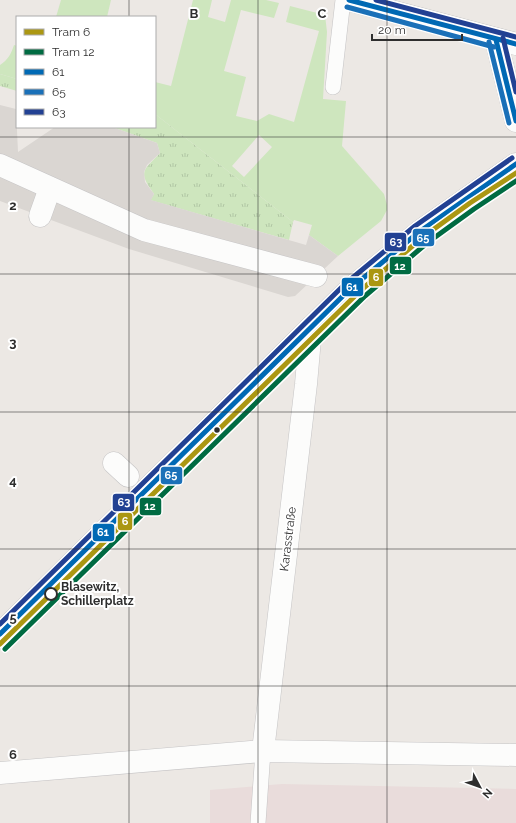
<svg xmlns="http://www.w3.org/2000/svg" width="516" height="823" font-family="Raleway,sans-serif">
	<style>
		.medical { fill: #e9dcdb }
		.grass { fill: url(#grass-tufts) }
		.garden { fill: #cee6be; fill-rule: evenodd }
		.plaza { fill: #dad6d2 }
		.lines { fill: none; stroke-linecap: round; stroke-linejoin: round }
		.lane-casing { stroke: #c5c4c5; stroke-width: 16 }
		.street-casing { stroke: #c5c4c5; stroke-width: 23 }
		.secondary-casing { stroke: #c5c4c5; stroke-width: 23 }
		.lane { stroke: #fcfcfb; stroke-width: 15 }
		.street { stroke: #fcfcfb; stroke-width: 22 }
		.secondary { stroke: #fcfcfb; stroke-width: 22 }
		.bus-1-casing { stroke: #fff; stroke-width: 8 }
		.bus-2-casing { stroke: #fff; stroke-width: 8 }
		.bus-3-casing { stroke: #fff; stroke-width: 8 }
		.bus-1 { stroke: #0069b4; stroke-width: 5 }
		.bus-2 { stroke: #1a70b8; stroke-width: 5 }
		.bus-3 { stroke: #224193; stroke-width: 5 }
		.tram-1-casing { stroke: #fff; stroke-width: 8 }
		.tram-2-casing { stroke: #fff; stroke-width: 8 }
		.tram-1 { stroke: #ab9712; stroke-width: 5 }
		.tram-2 { stroke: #006b42; stroke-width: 5 }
		.grid { fill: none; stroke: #2e2e2e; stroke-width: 1; stroke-opacity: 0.55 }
		.bus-dot { fill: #2e2e2e; stroke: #fff; stroke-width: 1.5 }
		.stop-dot { fill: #fff; stroke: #2e2e2e; stroke-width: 2 }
		.labels { text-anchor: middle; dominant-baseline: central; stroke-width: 4; stroke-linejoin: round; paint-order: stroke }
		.street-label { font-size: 12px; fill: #2e2e2e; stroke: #fff }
		.stop-label { font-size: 12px; font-weight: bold; fill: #2e2e2e; stroke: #fff; text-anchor: start }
		.grid-label { font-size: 13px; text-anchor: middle; font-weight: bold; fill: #2e2e2e; stroke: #fff; stroke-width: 4; stroke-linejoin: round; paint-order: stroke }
		.line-badge { stroke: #fff; stroke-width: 1.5 }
		.badge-label { font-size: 11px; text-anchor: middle; font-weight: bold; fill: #fff }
	</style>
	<defs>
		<pattern id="grass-tufts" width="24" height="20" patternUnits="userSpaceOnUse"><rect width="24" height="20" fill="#cee6be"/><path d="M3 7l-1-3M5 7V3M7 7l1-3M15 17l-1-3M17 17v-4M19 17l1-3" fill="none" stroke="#b1c6a4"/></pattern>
	</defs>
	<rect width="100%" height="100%" fill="#ece8e4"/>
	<!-- medical -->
	<polygon class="medical" points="282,784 516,789 516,823 210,823 210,790"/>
	<!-- grass -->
	<g class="grass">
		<polygon points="0,74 17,79 17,91 0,86"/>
		<path d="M 155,114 L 293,222 L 289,240 L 150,200 L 154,194 C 137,171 144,170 160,153 L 157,143 L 112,127 L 155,127 Z"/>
	</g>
	<!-- garden -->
	<g class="garden">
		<polygon points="61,0 111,0 107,17 56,17"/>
		<path d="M 193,0 L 212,0 L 208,17 L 225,22 L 231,0 L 266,0 L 279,3 L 274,18 L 241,10 L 224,71 L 246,77 L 236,116 L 257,121 L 269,114 L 294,122 L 319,31 L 286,22 L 290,6 L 325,15 L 327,32 L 323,99 L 346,101 L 342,146 L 384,194 L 387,205 L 387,210 L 381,221 L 338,256 L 309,235 L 312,225 L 294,220 L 293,222 L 155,114 L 155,82 L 171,86 ZM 259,135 L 272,147 L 244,177 L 232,166 Z"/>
		<path d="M 14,45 L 17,46 L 17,79 L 0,74 L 0,65 C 8,60 11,54 14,45 Z"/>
	</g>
	<!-- plaza -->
	<polygon class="plaza" points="0,105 16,109 18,152 55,127 112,127 157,143 160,153 147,165 144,172 145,182 154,194 151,200 306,245 309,235 338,256 295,296 288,297 129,249 0,201"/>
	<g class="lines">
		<!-- lane casing -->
		<g class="lane-casing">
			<g id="lane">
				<polyline points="333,87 343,0"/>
				<polyline points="258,823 263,751"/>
			</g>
		</g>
		<!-- street casing -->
		<g class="street-casing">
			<g id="street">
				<polyline points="0,165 144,230 316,276"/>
				<polyline points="40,216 50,188"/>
				<polyline points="114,463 128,476"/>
				<polyline points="0,634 350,289 419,232 516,164"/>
				<polyline points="263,751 306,384 311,327"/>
			</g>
		</g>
		<!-- secondary casing -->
		<g class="secondary-casing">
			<g id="secondary">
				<polyline points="349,0 516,44"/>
				<polyline points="496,40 516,121"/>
				<polyline points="0,773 263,751 516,755"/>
			</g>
		</g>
		<!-- lane -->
		<use href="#lane" class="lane"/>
		<!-- street -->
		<use href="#street" class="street"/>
		<!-- secondary -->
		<use href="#secondary" class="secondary"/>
		<!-- bus-1 casing -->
		<g class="bus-1-casing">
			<g id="bus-1">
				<polyline points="349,0 516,44"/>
				<polyline points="496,40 516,121"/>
				<polyline points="0,634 350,289 419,232 516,164"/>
			</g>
		</g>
		<!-- bus-2 casing -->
		<g class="bus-2-casing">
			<g id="bus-2">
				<polyline points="347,7 494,47"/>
				<polyline points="489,42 509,123"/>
				<polyline points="5,639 355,294 423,238 516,173"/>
			</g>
		</g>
		<!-- bus-3 casing -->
		<g class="bus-3-casing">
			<g id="bus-3">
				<polyline points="376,0 516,37"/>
				<polyline points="503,38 516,92"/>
				<polyline points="0,624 345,284 415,226 512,158"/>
			</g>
		</g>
		<!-- bus-1 -->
		<use href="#bus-1" class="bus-1"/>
		<!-- bus-2 -->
		<use href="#bus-2" class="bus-2"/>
		<!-- bus-3 -->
		<use href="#bus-3" class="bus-3"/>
		<!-- tram-1 casing -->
		<g class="tram-1-casing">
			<polyline id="tram-1" points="0,644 360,291 423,237 470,203 516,173"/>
		</g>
		<!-- tram-2 casing -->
		<g class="tram-2-casing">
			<polyline id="tram-2" points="5,649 365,296 427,243 474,209 516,181"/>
		</g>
		<!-- tram-1 -->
		<use href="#tram-1" class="tram-1"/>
		<!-- tram-2 -->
		<use href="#tram-2" class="tram-2"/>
	</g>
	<!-- grid -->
	<path class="grid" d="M 129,0 L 129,17M 258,0 L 258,823M 387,0 L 387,823M 129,127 L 129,823M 0,137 L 516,137M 0,274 L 516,274M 0,412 L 516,412M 0,549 L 516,549M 0,686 L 516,686"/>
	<!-- markers -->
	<circle class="bus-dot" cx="217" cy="430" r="3.5"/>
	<circle class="stop-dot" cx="51" cy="594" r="6"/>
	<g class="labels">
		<!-- street labels -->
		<g class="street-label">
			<text transform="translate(288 539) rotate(-83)">Karasstraße</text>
		</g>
		<!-- stop labels -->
		<g class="stop-label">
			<text x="61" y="587">Blasewitz,<tspan x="61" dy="14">Schillerplatz</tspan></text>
		</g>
	</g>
	<g class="grid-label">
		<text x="194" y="18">B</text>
		<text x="322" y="18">C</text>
		<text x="13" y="210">2</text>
		<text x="13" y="347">3</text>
		<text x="13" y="485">4</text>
		<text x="13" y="622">5</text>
		<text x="13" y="759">6</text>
	</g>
	<g class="line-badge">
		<rect x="412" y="228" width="23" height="19" rx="4" fill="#1a70b8"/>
		<rect x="384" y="232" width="23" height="20" rx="4" fill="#224193"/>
		<rect x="389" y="256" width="23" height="19" rx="4" fill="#006b42"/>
		<rect x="368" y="268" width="16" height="19" rx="4" fill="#ab9712"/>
		<rect x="341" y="277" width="23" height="20" rx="4" fill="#0069b4"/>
		<rect x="160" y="466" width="23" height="19" rx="4" fill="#1a70b8"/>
		<rect x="112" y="493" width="23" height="19" rx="4" fill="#224193"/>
		<rect x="139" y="497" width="23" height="19" rx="4" fill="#006b42"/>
		<rect x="117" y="512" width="16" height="19" rx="4" fill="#ab9712"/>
		<rect x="92" y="523" width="23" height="19" rx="4" fill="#0069b4"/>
	</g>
	<g class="badge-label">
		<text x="423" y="242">65</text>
		<text x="396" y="246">63</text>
		<text x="400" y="270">12</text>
		<text x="376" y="281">6</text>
		<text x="352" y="291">61</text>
		<text x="171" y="479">65</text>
		<text x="124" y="506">63</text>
		<text x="150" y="510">12</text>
		<text x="125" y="525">6</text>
		<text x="103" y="536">61</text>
	</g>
	<!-- legend -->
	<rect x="16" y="16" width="140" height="112" fill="#ffffff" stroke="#ababab"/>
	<rect x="24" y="29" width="20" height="6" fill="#ab9712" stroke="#ababab"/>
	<text x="52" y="36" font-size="12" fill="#2e2e2e">Tram 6</text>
	<rect x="24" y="49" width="20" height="6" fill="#006b42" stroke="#ababab"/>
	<text x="52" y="56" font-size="12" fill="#2e2e2e">Tram 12</text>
	<rect x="24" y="69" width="20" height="6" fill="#0069b4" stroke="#ababab"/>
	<text x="52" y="76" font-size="12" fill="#2e2e2e">61</text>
	<rect x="24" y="89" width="20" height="6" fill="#1a70b8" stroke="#ababab"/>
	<text x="52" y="96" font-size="12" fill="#2e2e2e">65</text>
	<rect x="24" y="109" width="20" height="6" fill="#224193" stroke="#ababab"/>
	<text x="52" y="116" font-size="12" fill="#2e2e2e">63</text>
	<!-- north arrow -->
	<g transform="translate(480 787) rotate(131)" stroke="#ffffff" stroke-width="3" paint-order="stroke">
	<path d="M0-3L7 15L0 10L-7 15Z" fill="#2e2e2e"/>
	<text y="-6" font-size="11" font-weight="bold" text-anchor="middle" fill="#2e2e2e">N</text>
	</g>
	<!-- scale -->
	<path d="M372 34v6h90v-6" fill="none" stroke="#2e2e2e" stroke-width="2"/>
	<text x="378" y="34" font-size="12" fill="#2e2e2e" stroke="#ffffff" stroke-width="3" paint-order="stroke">20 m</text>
</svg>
